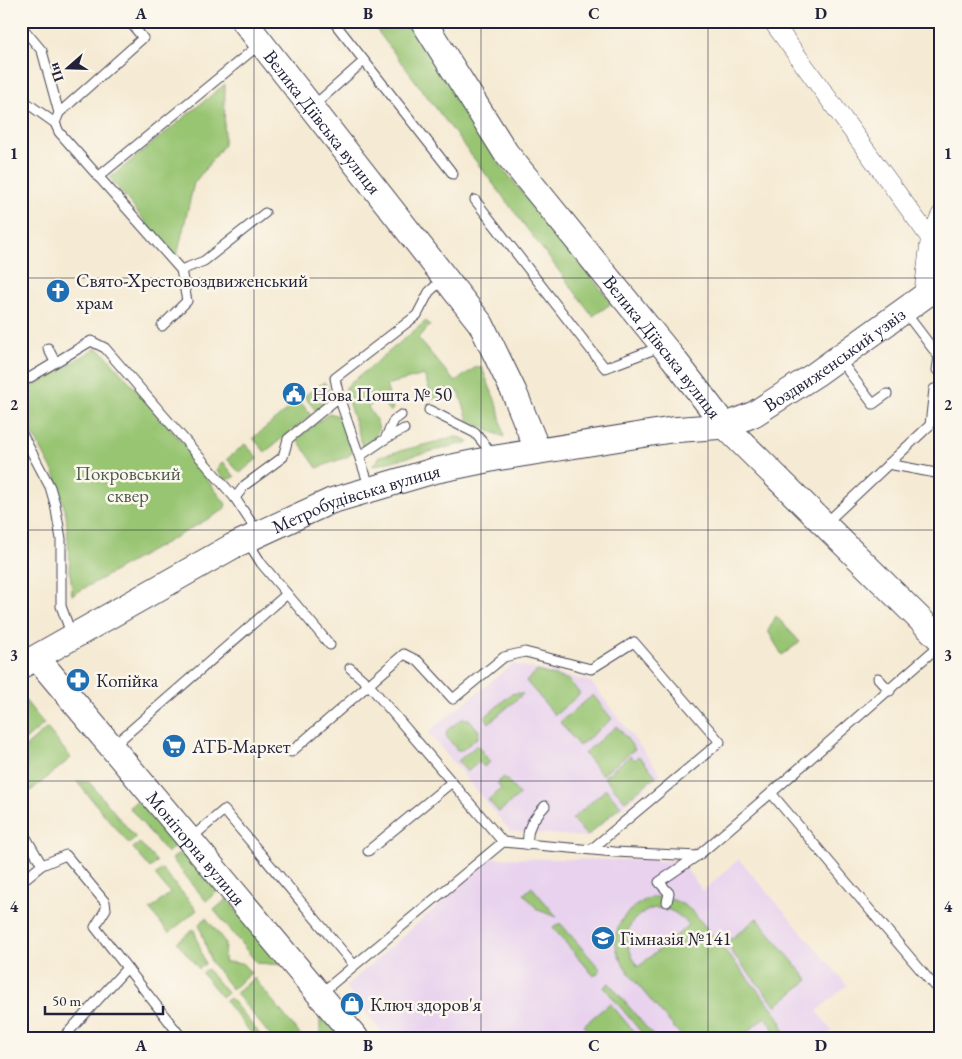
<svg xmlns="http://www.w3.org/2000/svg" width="962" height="1059" font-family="'EB Garamond',serif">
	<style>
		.built { fill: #e8d2ee }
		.green { fill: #98c572; stroke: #5d7456; fill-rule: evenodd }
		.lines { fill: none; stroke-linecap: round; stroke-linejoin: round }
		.lane-casing { stroke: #424052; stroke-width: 11 }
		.street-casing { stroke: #424052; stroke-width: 19 }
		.secondary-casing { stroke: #424052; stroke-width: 27 }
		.lane { stroke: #fff; stroke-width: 9 }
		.street { stroke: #fff; stroke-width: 18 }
		.secondary { stroke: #fff; stroke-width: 25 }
		.grid { fill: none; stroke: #22223b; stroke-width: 1; stroke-opacity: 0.55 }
		.labels { text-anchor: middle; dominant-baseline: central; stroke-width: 5; stroke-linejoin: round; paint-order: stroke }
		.street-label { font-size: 19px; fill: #22223b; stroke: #fbf7ec }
		.poi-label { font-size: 19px; fill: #22223b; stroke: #fbf7ec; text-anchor: start }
		.park-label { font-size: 19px; fill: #4b5b4e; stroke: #fbf7ec }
		.neatline { fill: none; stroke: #22223b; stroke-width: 2 }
		.grid-label { font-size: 16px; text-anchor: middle; font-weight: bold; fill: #22223b }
	</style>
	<rect width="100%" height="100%" fill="#fbf7ec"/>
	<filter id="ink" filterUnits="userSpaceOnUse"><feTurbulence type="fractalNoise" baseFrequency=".02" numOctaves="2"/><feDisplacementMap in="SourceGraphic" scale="10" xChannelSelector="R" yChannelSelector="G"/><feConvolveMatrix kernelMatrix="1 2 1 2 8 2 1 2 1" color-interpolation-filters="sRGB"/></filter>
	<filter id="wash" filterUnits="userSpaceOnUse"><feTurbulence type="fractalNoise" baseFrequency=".0096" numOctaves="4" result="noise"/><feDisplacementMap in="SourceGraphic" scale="20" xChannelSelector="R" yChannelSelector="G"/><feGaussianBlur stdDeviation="1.12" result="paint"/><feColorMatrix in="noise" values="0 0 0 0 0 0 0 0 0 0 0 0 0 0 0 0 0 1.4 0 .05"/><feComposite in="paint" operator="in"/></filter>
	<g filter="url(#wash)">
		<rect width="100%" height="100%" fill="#f5ead3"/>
		<!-- built -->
		<g class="built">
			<polygon points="513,664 591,682 661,774 587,837 510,831 428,732"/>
			<polygon points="492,858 673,861 682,864 703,891 739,859 847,985 817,1011 832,1031 824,1038 386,1038 345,987"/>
		</g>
		<!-- green -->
		<g class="green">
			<polygon points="370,21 411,21 497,161 612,303 593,316"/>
			<polygon points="225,84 224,145 194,183 176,260 110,178"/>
			<path d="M 426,321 L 430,326 L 418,338 L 455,382 L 476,367 L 482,368 L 498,407 L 504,437 L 469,422 L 459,392 L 433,399 L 424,375 L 386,385 L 393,409 L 390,412 L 380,398 L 368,407 C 381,427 384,432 363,447 L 345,392 L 346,387 Z"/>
			<polygon points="96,348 104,353 211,475 208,481 226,504 224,510 72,595 66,514 55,475 21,412 21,394"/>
			<polygon points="324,382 330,391 328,401 316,411 304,396"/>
			<polygon points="299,400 311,415 265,452 253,438"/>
			<polygon points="329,413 342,417 353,452 347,457 317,468 297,439"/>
			<polygon points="455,437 462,438 469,442 373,466 380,456"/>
			<polygon points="245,444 258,458 240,473 227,459"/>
			<polygon points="223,462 235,477 225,480 216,469"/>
			<polygon points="776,616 800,642 782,655 768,631"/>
			<polygon points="537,671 569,680 580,694 555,715 526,681"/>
			<polygon points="518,693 523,694 489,723 485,717 511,694"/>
			<polygon points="593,695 612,719 579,746 560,722"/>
			<polygon points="24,699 44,724 24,741"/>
			<polygon points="462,719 469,719 479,731 478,737 462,750 457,750 446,736 447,730"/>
			<polygon points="617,726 635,749 602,775 584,753"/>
			<polygon points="47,728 71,758 28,793 25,747"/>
			<polygon points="477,745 490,762 484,767 479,762 467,772 458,761"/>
			<polygon points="630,756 634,760 639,756 656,776 625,801 604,777"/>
			<polygon points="504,777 520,795 499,812 488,800 501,789 497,783"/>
			<polygon points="77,782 89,782 136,838 129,844"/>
			<polygon points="606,789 621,806 587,836 572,819"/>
			<polygon points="142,797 180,842 167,853 129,807"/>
			<polygon points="140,843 157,862 150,868 133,848"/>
			<polygon points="185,848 219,890 206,901 172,859"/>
			<polygon points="162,869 197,910 169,933 150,910 170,893 155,875"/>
			<polygon points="532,887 557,917 538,910 524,894"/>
			<path d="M 652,897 C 670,897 680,901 693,912 L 774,1010 L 781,1021 L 785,1038 L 774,1038 L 772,1026 L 765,1017 L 740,1038 L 683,1038 C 666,1017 629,979 619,956 C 607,929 628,906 652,897 ZM 654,908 C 671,908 677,913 689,925 L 638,967 C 622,941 622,919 654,908 Z"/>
			<polygon points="227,899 282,965 257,963 214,910"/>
			<polygon points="206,918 225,942 224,962 242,963 251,973 232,989 211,962 199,924"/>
			<polygon points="757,918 808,980 776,1006 725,944"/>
			<polygon points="560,923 601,970 594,976 553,928"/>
			<polygon points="194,929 205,964 199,969 177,942"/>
			<polygon points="207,969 227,993 222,997 202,973"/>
			<polygon points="254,978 303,1038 272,1038 236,993"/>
			<polygon points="609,983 655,1038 646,1038 604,987"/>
			<polygon points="230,998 263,1038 255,1038 225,1001"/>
			<polygon points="610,1003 639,1038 595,1038 584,1025"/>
			<polygon points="320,1013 341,1038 324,1038 320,1032"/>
		</g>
	</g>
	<g filter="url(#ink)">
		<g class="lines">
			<!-- lane casing -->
			<g class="lane-casing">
				<g id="lane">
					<polyline points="333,21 453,174"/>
					<polyline points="21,26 42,51 59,113"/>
					<polyline points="21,103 24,101 55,123 59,132 181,270 187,301 162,326"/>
					<polyline points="312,107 364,61"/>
					<polyline points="55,123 59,113 143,38 129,21"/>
					<polyline points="98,177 260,44"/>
					<polyline points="475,200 605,368 660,347"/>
					<polyline points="181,270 204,261 265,213"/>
					<polyline points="905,312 939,357 937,370"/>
					<polyline points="48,348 55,362"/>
					<polyline points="839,359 873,404 887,394"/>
					<polyline points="21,383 91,341 105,348 235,498"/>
					<polyline points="429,410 475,433 494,456"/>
					<polyline points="21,432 50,487 55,504 61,539 61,606 72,636"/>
					<polyline points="385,439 394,420 401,415"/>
					<polyline points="360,456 385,439 404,429"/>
					<polyline points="888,464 941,474"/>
					<polyline points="370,488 339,397 335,378 417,315 429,292 443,279"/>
					<polyline points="825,524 930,425 934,389"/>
					<polyline points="258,533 235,498 245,485 283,457 288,439 339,397"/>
					<polyline points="248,542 261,563 330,645"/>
					<polyline points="941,644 771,793 941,994"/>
					<polyline points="350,668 369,685 503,842 615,852 698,856"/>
					<polyline points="878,678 890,691"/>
					<polyline points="113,746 287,594"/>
					<polyline points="291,752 404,654 418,661 453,699 504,657 525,652 591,669 634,642 720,742 593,848"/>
					<polyline points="21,829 42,865 66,855 105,902 106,909 95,927 182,1038"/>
					<polyline points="190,839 224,810 354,965"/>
					<path d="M 528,845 C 526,827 533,819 545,806"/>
					<polyline points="368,851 452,782"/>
					<polyline points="21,882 42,865"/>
					<polyline points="667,902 669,893 659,882 700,854 771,793"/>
					<polyline points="320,994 503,842"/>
					<polyline points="63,1038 126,969"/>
				</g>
			</g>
			<!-- street casing -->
			<g class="street-casing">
				<g id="street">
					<polyline points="772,21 930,238"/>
					<polyline points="923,295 930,238 941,214"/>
				</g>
			</g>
			<!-- secondary casing -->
			<g class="secondary-casing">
				<g id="secondary">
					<path id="s1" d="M 244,21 L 481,324 L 514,392 L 538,451"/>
					<path id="s2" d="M 423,21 L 506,153 L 673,358 L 725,426 L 941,640"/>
					<path id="s3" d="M 37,658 L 356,1038"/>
					<path id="s4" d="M 21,666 L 233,546 L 331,501 L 433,471 L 496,458 L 671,430 L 725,426 L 754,414 L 816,374 L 941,284"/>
				</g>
			</g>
			<!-- lane -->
			<use href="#lane" class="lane"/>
			<!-- street -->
			<use href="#street" class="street"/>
			<!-- secondary -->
			<use href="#secondary" class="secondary"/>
		</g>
	</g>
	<!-- grid -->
	<path class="grid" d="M 254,21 L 254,1038M 481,21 L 481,1038M 708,21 L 708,1038M 21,278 L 941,278M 21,530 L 941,530M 21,781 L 941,781"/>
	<!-- icons -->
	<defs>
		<g id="church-disc" transform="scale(1.25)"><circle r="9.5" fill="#1f6fb2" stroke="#fbf7ec"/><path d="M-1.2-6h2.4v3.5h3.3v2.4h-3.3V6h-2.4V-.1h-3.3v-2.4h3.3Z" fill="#fff"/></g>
		<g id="civic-disc" transform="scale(1.25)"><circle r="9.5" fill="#1f6fb2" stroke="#fbf7ec"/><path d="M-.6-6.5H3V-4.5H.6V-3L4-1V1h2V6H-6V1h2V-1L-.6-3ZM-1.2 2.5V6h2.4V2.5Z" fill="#fff"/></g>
		<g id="pharmacy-disc" transform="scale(1.25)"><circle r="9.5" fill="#1f6fb2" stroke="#fbf7ec"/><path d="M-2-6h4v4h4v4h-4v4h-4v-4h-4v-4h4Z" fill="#fff"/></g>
		<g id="supermarket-disc" transform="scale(1.25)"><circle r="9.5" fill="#1f6fb2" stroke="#fbf7ec"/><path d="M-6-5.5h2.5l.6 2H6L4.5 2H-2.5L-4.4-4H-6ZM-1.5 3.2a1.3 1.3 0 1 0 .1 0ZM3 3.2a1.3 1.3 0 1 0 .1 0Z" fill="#fff"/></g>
		<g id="school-disc" transform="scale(1.25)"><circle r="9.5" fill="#1f6fb2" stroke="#fbf7ec"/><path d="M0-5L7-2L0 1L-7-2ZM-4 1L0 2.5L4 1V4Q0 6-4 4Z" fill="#fff"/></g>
		<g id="shop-disc" transform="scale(1.25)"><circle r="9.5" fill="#1f6fb2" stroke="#fbf7ec"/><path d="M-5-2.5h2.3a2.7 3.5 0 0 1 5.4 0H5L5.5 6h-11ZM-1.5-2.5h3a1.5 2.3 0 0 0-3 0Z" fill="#fff"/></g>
	</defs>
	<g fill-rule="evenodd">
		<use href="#church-disc" x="58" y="291"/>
		<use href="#civic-disc" x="294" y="394"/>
		<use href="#pharmacy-disc" x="78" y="680"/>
		<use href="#supermarket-disc" x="174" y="746"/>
		<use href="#school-disc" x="603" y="938"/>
		<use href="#shop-disc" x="352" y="1004"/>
	</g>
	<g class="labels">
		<!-- street labels -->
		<g class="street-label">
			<text stroke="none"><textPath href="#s1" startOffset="128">Велика Діївська вулиця</textPath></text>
			<text stroke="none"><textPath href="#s2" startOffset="405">Велика Діївська вулиця</textPath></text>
			<text stroke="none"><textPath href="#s4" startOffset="882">Воздвиженський узвіз</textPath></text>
			<text stroke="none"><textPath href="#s4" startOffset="376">Метробудівська вулиця</textPath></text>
			<text stroke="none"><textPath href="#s3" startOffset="248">Моніторна вулиця</textPath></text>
		</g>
		<!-- poi labels -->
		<g class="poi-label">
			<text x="76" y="280">Свято-Хрестовоздвиженський<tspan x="76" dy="22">храм</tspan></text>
			<text x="312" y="394">Нова Пошта № 50</text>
			<text x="96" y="680">Копійка</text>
			<text x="192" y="746">АТБ-Маркет</text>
			<text x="620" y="938">Гімназія №141</text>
			<text x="370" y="1004">Ключ здоров'я</text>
		</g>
		<!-- park labels -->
		<g class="park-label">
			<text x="128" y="473">Покровський<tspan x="128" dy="22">сквер</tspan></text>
		</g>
	</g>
	<!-- margin -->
	<rect width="962" height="1059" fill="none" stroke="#fbf7ec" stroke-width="55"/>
	<!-- north arrow -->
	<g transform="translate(68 68) rotate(250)" stroke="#fbf7ec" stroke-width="4" paint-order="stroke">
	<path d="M0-4L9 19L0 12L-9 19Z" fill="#22223b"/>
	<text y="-8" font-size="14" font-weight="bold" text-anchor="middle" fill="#22223b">Пн</text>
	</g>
	<!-- scale -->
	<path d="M45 1006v8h118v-8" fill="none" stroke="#22223b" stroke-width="2.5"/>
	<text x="52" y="1006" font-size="15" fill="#22223b" stroke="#fbf7ec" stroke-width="4" paint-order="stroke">50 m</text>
	<rect x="28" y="28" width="906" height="1004" class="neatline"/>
	<g class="grid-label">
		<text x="141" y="19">A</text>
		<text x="368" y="19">B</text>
		<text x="594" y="19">C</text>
		<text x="821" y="19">D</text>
		<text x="14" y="159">1</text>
		<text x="948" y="159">1</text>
		<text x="14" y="410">2</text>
		<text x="948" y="410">2</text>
		<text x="14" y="661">3</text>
		<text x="948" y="661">3</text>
		<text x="14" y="912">4</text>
		<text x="948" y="912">4</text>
		<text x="141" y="1051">A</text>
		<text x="368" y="1051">B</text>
		<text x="594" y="1051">C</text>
		<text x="821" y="1051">D</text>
	</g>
</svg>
